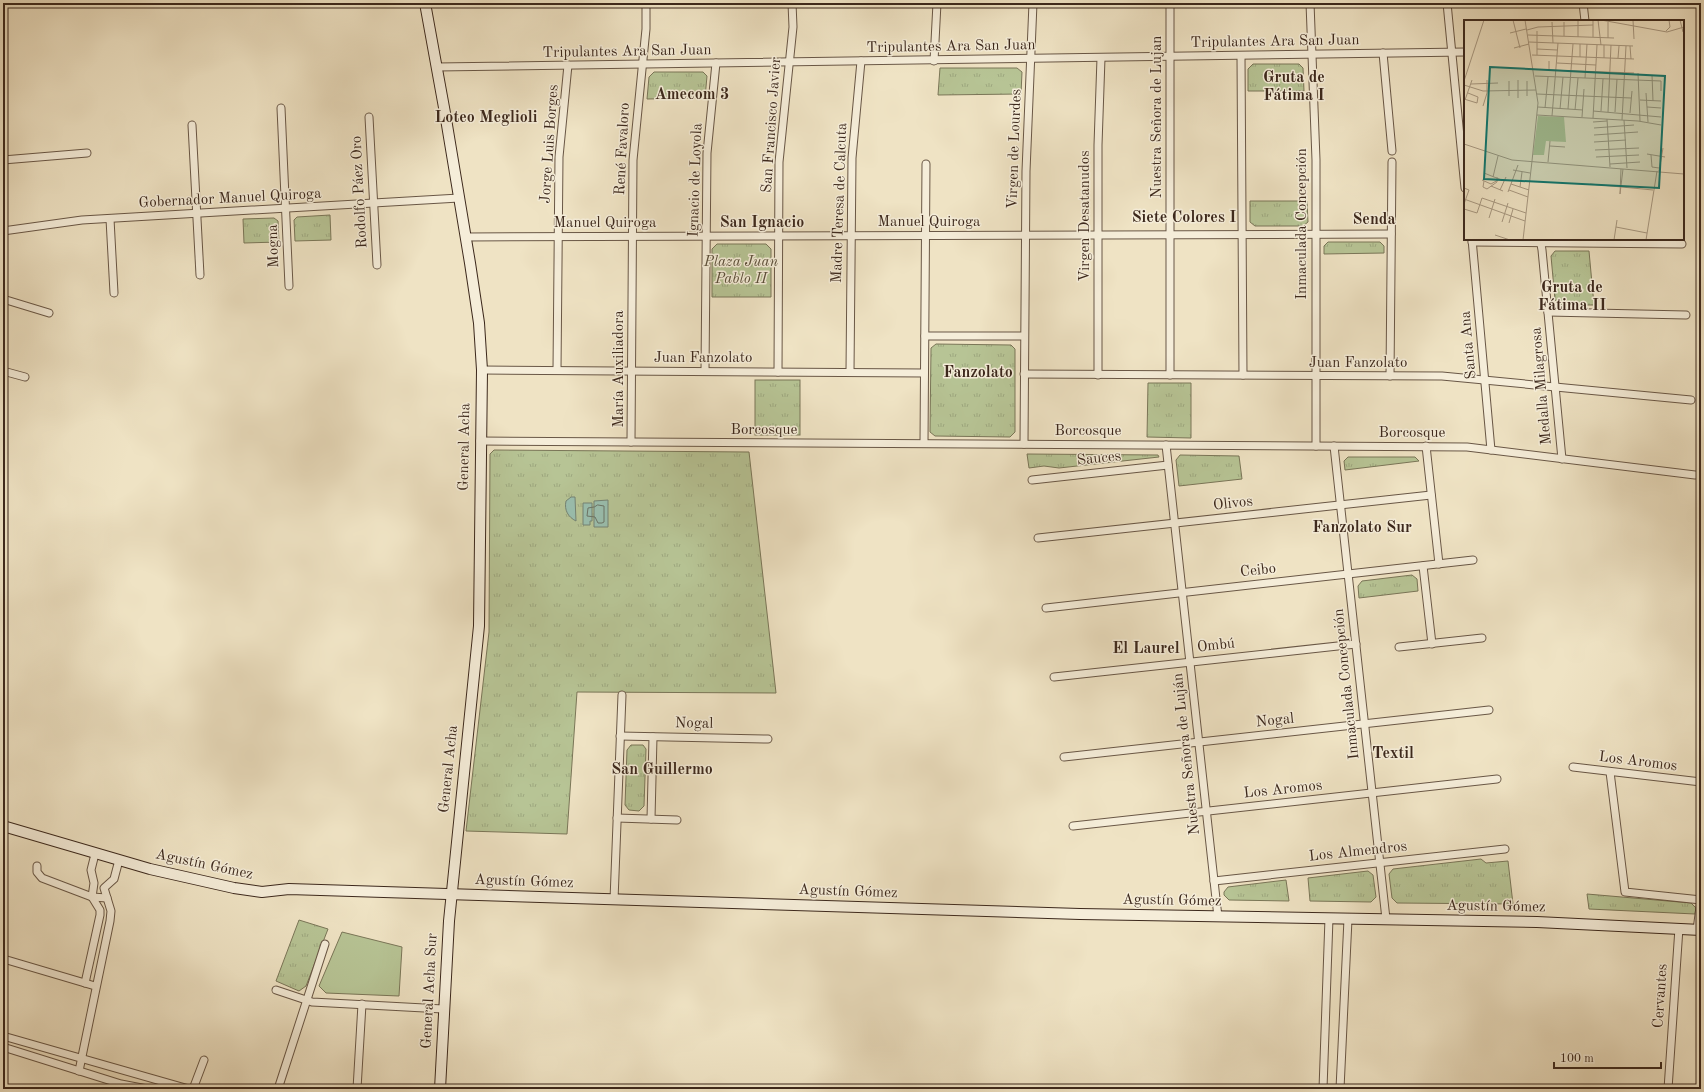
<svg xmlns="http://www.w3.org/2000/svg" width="1704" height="1092" font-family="'Old Standard TT',serif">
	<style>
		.grass { fill: #b7c495; stroke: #7a7658 }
		.park { fill: url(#park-tufts); stroke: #7a7658 }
		.water { fill: #9abfaf; stroke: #748374 }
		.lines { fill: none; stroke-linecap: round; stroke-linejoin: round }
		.shore { stroke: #6b7466; stroke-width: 1 }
		.street-casing { stroke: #695746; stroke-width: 9 }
		.secondary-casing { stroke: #3c281c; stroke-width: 12 }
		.street { stroke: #f5edd9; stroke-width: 7 }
		.secondary { stroke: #f5edd9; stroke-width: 10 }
		.labels { text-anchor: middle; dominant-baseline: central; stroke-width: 3; stroke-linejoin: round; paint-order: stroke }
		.street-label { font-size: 15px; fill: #3c281c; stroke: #f5edd9 }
		.park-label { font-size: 15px; font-style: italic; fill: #5b4f3a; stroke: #f5edd9 }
		.neighbourhood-label { font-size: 16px; font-weight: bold; fill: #3c281c; stroke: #f5edd9 }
		.inset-road { fill: none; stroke: #a79881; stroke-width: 1 }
		.view { fill: #0f766e; fill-opacity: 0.15; stroke: #0f766e; stroke-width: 2 }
		.inset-edge { fill: none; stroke: #3c281c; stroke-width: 2 }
	</style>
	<defs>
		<pattern id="park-tufts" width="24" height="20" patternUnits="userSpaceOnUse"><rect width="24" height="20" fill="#b7c495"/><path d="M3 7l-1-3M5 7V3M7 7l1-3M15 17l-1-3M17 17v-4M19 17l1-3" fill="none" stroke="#9ea880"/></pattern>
	</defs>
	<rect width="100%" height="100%" fill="#efe3c4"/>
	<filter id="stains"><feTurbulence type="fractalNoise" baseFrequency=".005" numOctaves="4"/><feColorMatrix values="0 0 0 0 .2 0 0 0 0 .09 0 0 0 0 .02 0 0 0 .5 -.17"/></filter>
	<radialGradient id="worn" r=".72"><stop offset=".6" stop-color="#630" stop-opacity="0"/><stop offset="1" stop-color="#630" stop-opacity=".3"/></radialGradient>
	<!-- grass -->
	<polygon class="grass" points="342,932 402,947 399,996 326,993 319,986"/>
	<!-- park -->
	<g class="park">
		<polygon points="1253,64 1299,64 1303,68 1304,91 1248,91 1248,69"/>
		<polygon points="940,68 1017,68 1022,72 1021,94 938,95"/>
		<polygon points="654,72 703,72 707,76 705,98 647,99 649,77"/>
		<polygon points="1250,201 1307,201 1308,222 1303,226 1255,226 1250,222"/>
		<polygon points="330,215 331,240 295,241 294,220 297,217"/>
		<polygon points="274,218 278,221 279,242 244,243 243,219"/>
		<polygon points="1328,242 1380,242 1384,246 1384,253 1324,254 1324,246"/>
		<polygon points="717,244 766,244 771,249 771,297 712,297 712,249"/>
		<polygon points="1555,251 1589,251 1594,305 1560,305 1555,300 1551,256"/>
		<polygon points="936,344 1011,345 1015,349 1015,432 1010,437 935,436 930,432 931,348"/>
		<rect x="755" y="380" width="45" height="55"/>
		<polygon points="1148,383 1191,383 1191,438 1147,437"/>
		<polygon points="494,450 749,452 776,693 577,692 567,834 466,831 489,632 490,454"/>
		<polygon points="1027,454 1158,455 1159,457 1059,468 1044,466 1029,468"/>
		<polygon points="1180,455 1239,456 1242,479 1179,486 1176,460"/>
		<polygon points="1348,457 1415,457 1419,461 1345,470 1344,461"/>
		<polygon points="1412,575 1417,579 1418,591 1359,598 1358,586 1362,581"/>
		<polygon points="631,745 643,745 646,749 644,806 639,811 629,810 625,805 627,750"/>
		<polygon points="1481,859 1486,863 1508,861 1513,904 1397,903 1392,898 1389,874 1393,869"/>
		<polygon points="1368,871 1373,875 1376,897 1371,902 1310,901 1308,878"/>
		<polygon points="1286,880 1289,901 1229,900 1224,895 1224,892 1228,887"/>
		<polygon points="1587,894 1691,903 1696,908 1695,914 1589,909"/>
		<polygon points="299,920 328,929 306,986 299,991 276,981"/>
	</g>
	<!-- water -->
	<g class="water">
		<path d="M 571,497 L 575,497 L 576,521 C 568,517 564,510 566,501 Z"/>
		<polygon points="608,500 608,527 594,527 594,501"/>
		<polygon points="583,503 592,503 592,521 590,521 590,525 583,525"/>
	</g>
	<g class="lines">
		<!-- shore -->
		<polygon class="shore" points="598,505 604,506 604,522 602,523 598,523 595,517 587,516 588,508 594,507"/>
		<!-- street casing -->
		<g class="street-casing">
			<g id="street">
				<polyline points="1310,3 1316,160 1316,446"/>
				<polyline points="1447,3 1465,188"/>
				<polyline points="1583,3 1585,21"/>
				<polyline points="1383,53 1392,151"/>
				<polyline points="1241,56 1243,375"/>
				<polyline points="934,61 937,3"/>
				<polyline points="437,67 1465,52"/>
				<polyline points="281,108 289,286"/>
				<polyline points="369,117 377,265"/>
				<polyline points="192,125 200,275"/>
				<polyline points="3,160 87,153"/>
				<polyline points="110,219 114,293"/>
				<polyline points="3,231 82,220 459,198"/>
				<polyline points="466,237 1391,234"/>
				<polyline points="1472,239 1491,450"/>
				<polyline points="1540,239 1542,250 1562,459"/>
				<polyline points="1472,242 1682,244"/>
				<polyline points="3,299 49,313"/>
				<polyline points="1548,312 1686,315"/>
				<polyline points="925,336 1024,336"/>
				<polyline points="482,370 924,373"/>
				<polyline points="557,370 559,157 568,65"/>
				<polyline points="3,371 25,377"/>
				<polyline points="705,371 707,153 716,63"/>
				<polyline points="778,372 779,162 793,27 792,3"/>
				<polyline points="850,372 852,158 861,61"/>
				<polyline points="1024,374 1442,376 1691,400"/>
				<polyline points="1098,375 1098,145 1101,58"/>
				<polyline points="1170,375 1170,3"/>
				<polyline points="1390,376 1392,162"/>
				<polyline points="480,441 1467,447 1695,475"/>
				<polyline points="631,442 633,160 646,29 646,3"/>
				<polyline points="924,443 926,164"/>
				<polyline points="1024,444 1026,171 1033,3"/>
				<polyline points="1166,445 1218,917"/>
				<polyline points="1334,446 1386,919"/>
				<polyline points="1426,446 1439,564"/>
				<polyline points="1032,480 1168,465"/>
				<polyline points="1038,538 1431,495"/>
				<polyline points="1423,566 1432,644"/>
				<polyline points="1046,608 1473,560"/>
				<polyline points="1399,647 1482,638"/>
				<polyline points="1054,677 1356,644"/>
				<polyline points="620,736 768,739"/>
				<polyline points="1064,757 1489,710"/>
				<polyline points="1573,767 1701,782"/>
				<polyline points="1610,772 1625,892 1701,900"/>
				<polyline points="617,818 677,820"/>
				<polyline points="651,819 653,737"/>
				<polyline points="1073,826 1497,779"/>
				<polyline points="37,866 37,872 42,878 92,897 107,898"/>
				<polyline points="1214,881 1505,849"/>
				<polyline points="614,900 622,695"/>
				<polyline points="1697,930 1701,899"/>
				<polyline points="7,960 95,986"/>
				<polyline points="85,983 100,915 100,910 92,897 94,883 91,870 95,854"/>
				<polyline points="276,990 312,1002 443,1009"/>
				<polyline points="3,1036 189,1089"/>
				<polyline points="3,1047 121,1084 147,1089"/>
				<polyline points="79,1071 110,921 111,911 104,888 114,879 119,860"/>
				<polyline points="193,1089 204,1060"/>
				<polyline points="278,1089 325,944"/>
				<polyline points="357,1089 362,1004"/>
				<polyline points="1323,1089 1329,918"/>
				<polyline points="1340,1089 1348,919"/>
				<polyline points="1668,1089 1679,928"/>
			</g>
		</g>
		<!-- secondary casing -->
		<g class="secondary-casing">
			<g id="secondary">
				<polyline points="425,3 445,113 470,263 479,323 482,370 479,626 449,921 440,1089"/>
				<polyline points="3,826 150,869 234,888 262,892 289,889 1080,914 1537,922 1701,930"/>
			</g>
		</g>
		<!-- street -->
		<use href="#street" class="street"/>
		<!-- secondary -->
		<use href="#secondary" class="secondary"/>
	</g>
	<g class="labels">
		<!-- street labels -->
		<g class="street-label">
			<text transform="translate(1275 42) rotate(-1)">Tripulantes Ara San Juan</text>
			<text transform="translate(951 47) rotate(-1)">Tripulantes Ara San Juan</text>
			<text transform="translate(627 52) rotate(-1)">Tripulantes Ara San Juan</text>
			<text transform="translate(1157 117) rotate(-90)">Nuestra Señora de Lujan</text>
			<text transform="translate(772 125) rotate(-86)">San Francisco Javier</text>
			<text transform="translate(550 144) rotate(-86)">Jorge Luis Borges</text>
			<text transform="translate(623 149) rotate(-87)">René Favaloro</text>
			<text transform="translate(1015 149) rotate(-88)">Virgen de Lourdes</text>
			<text transform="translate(696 180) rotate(-88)">Ignacio de Loyola</text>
			<text transform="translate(360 192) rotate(-93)">Rodolfo Páez Oro</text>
			<text transform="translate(230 199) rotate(-3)">Gobernador Manuel Quiroga</text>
			<text transform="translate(840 203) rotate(-88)">Madre Teresa de Calcuta</text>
			<text transform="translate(1085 216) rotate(-90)">Virgen Desatanudos</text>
			<text x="929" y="222">Manuel Quiroga</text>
			<text x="605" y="223">Manuel Quiroga</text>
			<text transform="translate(1302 224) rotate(-90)">Inmaculada Concepción</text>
			<text transform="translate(274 246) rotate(-92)">Mogna</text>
			<text transform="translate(1469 345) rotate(-95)">Santa Ana</text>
			<text x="703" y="358">Juan Fanzolato</text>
			<text x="1358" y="363">Juan Fanzolato</text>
			<text transform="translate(619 369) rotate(-90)">María Auxiliadora</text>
			<text transform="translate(1542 386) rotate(-95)">Medalla Milagrosa</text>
			<text x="764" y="430">Borcosque</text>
			<text x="1088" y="431">Borcosque</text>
			<text x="1412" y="433">Borcosque</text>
			<text transform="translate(465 447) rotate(-89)">General Acha</text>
			<text transform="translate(1099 459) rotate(-6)">Sauces</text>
			<text transform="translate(1233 504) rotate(-6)">Olivos</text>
			<text transform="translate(1258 571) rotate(-6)">Ceibo</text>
			<text transform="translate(1216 646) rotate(-6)">Ombú</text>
			<text transform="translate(1347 684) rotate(-96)">Inmaculada Concepción</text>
			<text transform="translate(1275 721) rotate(-6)">Nogal</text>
			<text transform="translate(694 724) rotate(1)">Nogal</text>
			<text transform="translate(1187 754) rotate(-96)">Nuestra Señora de Luján</text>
			<text transform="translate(1638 762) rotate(7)">Los Aromos</text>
			<text transform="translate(449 769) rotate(-84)">General Acha</text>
			<text transform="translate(1283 790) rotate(-6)">Los Aromos</text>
			<text transform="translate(1358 852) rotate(-6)">Los Almendros</text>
			<text transform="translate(204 865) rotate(12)">Agustín Gómez</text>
			<text transform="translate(524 882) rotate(2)">Agustín Gómez</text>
			<text transform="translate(848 892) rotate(2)">Agustín Gómez</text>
			<text transform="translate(1172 901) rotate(1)">Agustín Gómez</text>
			<text transform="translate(1496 907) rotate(1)">Agustín Gómez</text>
			<text transform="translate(430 991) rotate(-87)">General Acha Sur</text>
			<text transform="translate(1661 996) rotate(-86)">Cervantes</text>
		</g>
		<!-- park labels -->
		<g class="park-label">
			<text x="741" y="262">Plaza Juan<tspan x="741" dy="17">Pablo II</tspan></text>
		</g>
		<!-- neighbourhood labels -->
		<g class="neighbourhood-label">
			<text x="1294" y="78">Gruta de<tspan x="1294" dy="18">Fátima I</tspan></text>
			<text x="692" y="95">Amecom 3</text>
			<text x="486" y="118">Loteo Meglioli</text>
			<text x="1184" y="218">Siete Colores I</text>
			<text x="1374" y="220">Senda</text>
			<text x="762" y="223">San Ignacio</text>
			<text x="1572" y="288">Gruta de<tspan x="1572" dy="18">Fátima II</tspan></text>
			<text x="978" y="373">Fanzolato</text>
			<text x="1362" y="528">Fanzolato Sur</text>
			<text x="1146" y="649">El Laurel</text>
			<text x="1393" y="754">Textil</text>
			<text x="662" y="770">San Guillermo</text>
		</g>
	</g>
	<!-- overview -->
	<g transform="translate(1464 20)">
		<rect width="220" height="220" fill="#efe3c4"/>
		<path d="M 74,96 L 100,97 L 102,122 L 82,121 L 80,135 L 69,135 Z" fill="#b7c495"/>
		<path class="inset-road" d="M 49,0 L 56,28M 61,0 L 74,83 L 68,141M 134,0 L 137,25M 137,0 L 203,12 L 220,7M 169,0 L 170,19M 216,0 L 219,12M 114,1 L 114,17M 129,1 L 129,17M 88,2 L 89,23M 100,2 L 100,16M 144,2 L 144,18M 63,10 L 74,7 L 129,5M 202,11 L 206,7 L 205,0M 46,13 L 62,9M 64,15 L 150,18M 65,22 L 169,26M 166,26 L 167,39M 50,28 L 65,24M 73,29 L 93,30M 68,35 L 170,39M 73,35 L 73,11M 116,37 L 116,24M 140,38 L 140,25M 154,38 L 155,26M 85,41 L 85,50 L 170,53M 93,43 L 132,45M 174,53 L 176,101M 188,55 L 189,81M 71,56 L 197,61 L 197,71M 121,58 L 123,24M 0,61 L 20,0M 45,61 L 45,76M 7,64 L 34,63M 0,65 L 19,71 L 72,70M 182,73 L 184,102M 73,74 L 167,78M 63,76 L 63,61M 54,78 L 54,60M 0,79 L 13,83 L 14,77 L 4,73M 1,80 L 8,60M 176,80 L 197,81M 19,86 L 23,73 L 23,60M 74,87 L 119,90M 183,87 L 197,88M 81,88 L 84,57M 96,89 L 99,57M 104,89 L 109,24M 111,90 L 114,58M 129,91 L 197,97M 137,91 L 139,59M 144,92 L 147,25M 151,92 L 153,59M 166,93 L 168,71M 73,95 L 174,101 L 197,105M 88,96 L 94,23M 118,97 L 120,69M 129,98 L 133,25M 143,99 L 146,147M 158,100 L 162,26M 160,100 L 163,148M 129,102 L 143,101M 130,108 L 170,105M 130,115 L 174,112M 130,122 L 162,120M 0,124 L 48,140 L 220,154M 86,126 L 101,127M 131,130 L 175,128M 183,134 L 201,137M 187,135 L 188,147 L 195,148M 132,137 L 175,135M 84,142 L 86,121M 146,144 L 176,142M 157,149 L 156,174 L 159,149M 49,150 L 66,153M 195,151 L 199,128M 20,153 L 40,161M 29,157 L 34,136M 18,160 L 27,164 L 34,160M 20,161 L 19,167 L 23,169 L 33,162 L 33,157M 47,164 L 65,170M 126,164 L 189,170M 27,166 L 39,171M 56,167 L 58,152M 0,168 L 5,170 L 0,184M 36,170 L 42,157M 45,170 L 64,177M 44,172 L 54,145M 0,179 L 61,201M 0,189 L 13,193 L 18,178 L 62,193M 25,198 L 31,179M 38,202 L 44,183M 45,203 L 49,189M 152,207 L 183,213M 31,215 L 46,220M 59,220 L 68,141M 150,220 L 153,200M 182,220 L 193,151"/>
		<path class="view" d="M 26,47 L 201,56 L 195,168 L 20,159 Z"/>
		<rect width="220" height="220" class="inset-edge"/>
	</g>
	<!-- margin -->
	<rect width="1704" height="1092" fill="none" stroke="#efe3c4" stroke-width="16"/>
	<rect x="4" y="4" width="1696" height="1084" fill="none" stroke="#3c281c" stroke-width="2"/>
	<rect x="8" y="8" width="1688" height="1076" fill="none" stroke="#3c281c"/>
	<!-- scale -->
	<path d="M1554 1062v6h107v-6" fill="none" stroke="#3c281c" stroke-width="2"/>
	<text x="1560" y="1062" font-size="12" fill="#3c281c" stroke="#f5edd9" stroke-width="3" paint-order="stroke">100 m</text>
	<rect width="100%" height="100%" filter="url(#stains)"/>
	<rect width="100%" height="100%" fill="url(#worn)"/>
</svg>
